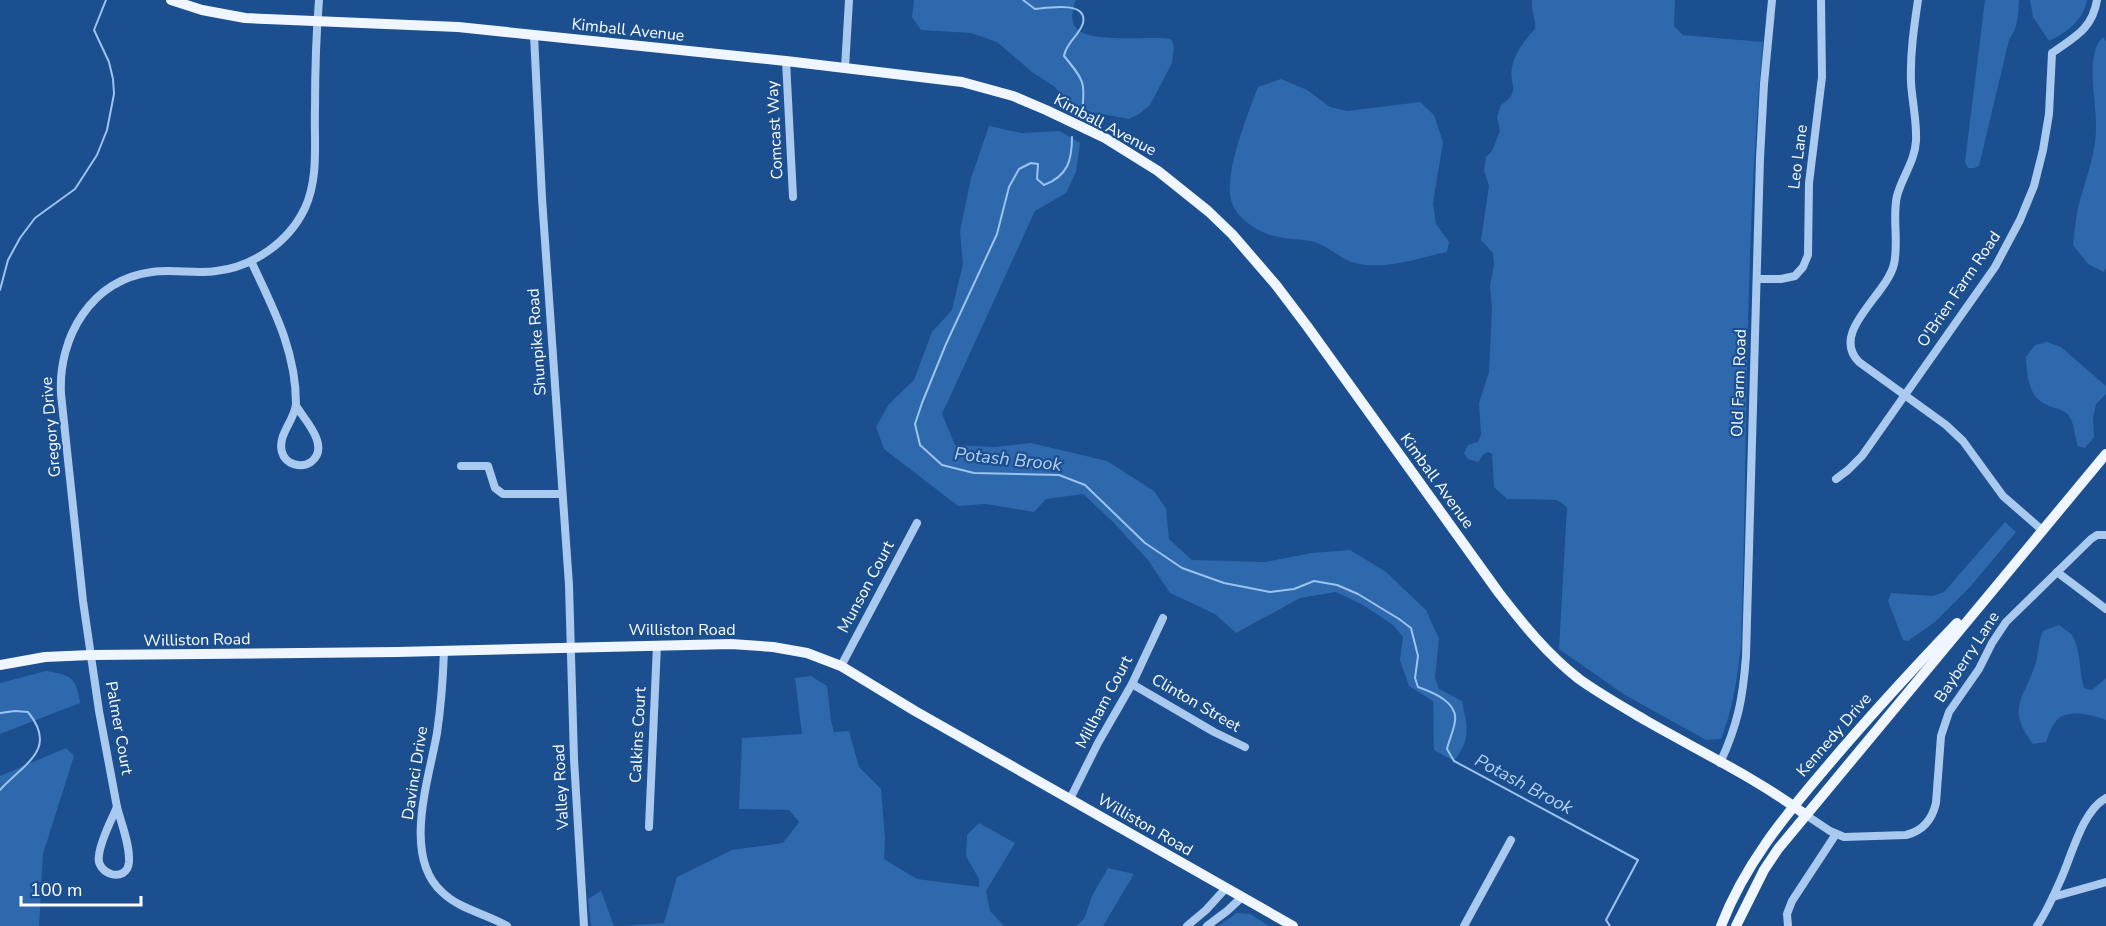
<svg xmlns="http://www.w3.org/2000/svg" width="2106" height="926" font-family="'Nunito Sans',sans-serif">
	<style>
		.green { fill: #2e69ad }
		.lines { fill: none; stroke-linecap: round; stroke-linejoin: round }
		.stream { stroke: #9cc4f0; stroke-width: 2 }
		.minor { stroke: #a9c9ee; stroke-width: 8 }
		.major { stroke: #f0f6ff; stroke-width: 10 }
		.labels { text-anchor: middle; dominant-baseline: central; stroke-width: 4.5; stroke-linejoin: round; paint-order: stroke }
		.street-label { font-size: 16px; fill: #fff; stroke: #1b4f8f }
		.water-label { font-size: 18px; font-style: italic; fill: #b5d3f5; stroke: #1b4f8f }
	</style>
	<rect width="100%" height="100%" fill="#1b4f8f"/>
	<!-- green -->
	<g class="green">
		<path d="M 914,0 L 1076,0 C 1073,6 1070,21 1075,27 C 1089,45 1150,35 1171,39 L 1174,46 L 1172,63 L 1150,105 L 1139,114 L 1129,119 L 1091,112 L 1068,103 L 1055,87 L 1032,72 L 997,42 L 971,33 L 921,30 L 912,17 Z"/>
		<path d="M 1532,0 L 1675,0 L 1674,26 L 1683,35 L 1763,42 C 1744,243 1748,445 1741,646 C 1737,679 1733,708 1721,739 L 1706,740 L 1625,695 L 1559,649 L 1567,507 L 1557,500 L 1507,499 L 1494,487 L 1492,454 L 1488,452 L 1484,454 L 1478,462 L 1468,459 L 1464,453 L 1468,445 L 1478,442 L 1481,435 L 1479,403 L 1489,372 L 1492,309 L 1490,286 L 1494,265 L 1493,253 L 1481,240 L 1489,186 L 1484,171 L 1486,157 L 1492,151 L 1500,131 L 1497,117 L 1501,105 C 1523,90 1508,84 1512,67 C 1515,53 1525,39 1535,29 C 1536,19 1531,11 1532,0 Z"/>
		<path d="M 1985,0 L 2019,0 C 2018,16 2018,27 2009,40 L 1979,166 L 1974,168 L 1968,168 L 1965,162 Z"/>
		<path d="M 2030,0 L 2087,0 C 2083,21 2067,32 2049,41 L 2033,17 Z"/>
		<path d="M 2103,37 L 2106,41 L 2106,268 L 2104,272 L 2088,264 L 2073,245 C 2074,235 2075,224 2077,213 C 2083,184 2096,158 2096,127 C 2097,104 2084,54 2103,37 Z"/>
		<path d="M 1281,79 L 1307,90 L 1330,107 L 1347,111 L 1420,102 L 1434,115 L 1443,142 L 1433,203 L 1436,224 L 1449,242 L 1447,252 C 1418,258 1382,272 1352,262 C 1338,257 1325,244 1311,241 C 1297,239 1284,239 1270,235 C 1256,230 1237,218 1232,203 C 1222,178 1248,113 1258,87 Z"/>
		<path d="M 989,126 L 1022,133 L 1060,131 L 1080,143 L 1076,172 L 1066,193 L 1035,211 L 942,414 L 955,445 L 995,447 L 1031,443 L 1107,461 L 1154,491 L 1166,509 L 1169,539 L 1192,560 L 1265,562 L 1312,553 L 1350,550 L 1386,572 L 1426,610 L 1439,639 L 1435,678 L 1439,689 L 1462,701 C 1467,727 1472,738 1454,761 L 1434,750 C 1433,734 1434,717 1433,701 L 1409,686 L 1400,660 L 1403,637 L 1393,625 L 1363,605 L 1336,592 L 1300,598 L 1236,633 L 1215,614 L 1170,593 L 1148,560 L 1113,522 L 1083,494 L 1046,499 L 1034,512 L 986,504 L 958,506 L 884,449 L 876,427 L 889,404 L 914,380 L 932,332 L 952,310 L 963,264 L 960,231 L 971,178 Z"/>
		<path d="M 2047,342 L 2061,347 L 2106,386 L 2106,394 L 2096,404 L 2093,418 L 2094,437 L 2085,448 L 2078,446 C 2074,436 2075,419 2065,412 C 2060,408 2052,408 2047,405 C 2028,397 2027,375 2026,357 L 2035,345 Z"/>
		<polygon points="2005,522 2016,532 1970,587 1935,622 1908,641 1903,640 1888,601 1891,593 1933,596 1944,592"/>
		<path d="M 2059,625 C 2062,628 2068,631 2071,634 C 2081,647 2079,672 2084,688 L 2092,690 L 2106,678 L 2106,720 C 2093,715 2066,708 2056,721 C 2051,727 2048,736 2046,742 L 2033,744 C 2003,705 2028,696 2037,658 C 2039,648 2039,640 2043,631 Z"/>
		<path d="M 46,671 C 71,675 76,677 80,703 L 0,734 L 0,683 Z"/>
		<polygon points="811,676 827,686 831,721 834,732 849,731 859,767 881,789 885,838 884,859 917,879 979,887 979,879 966,856 967,835 979,823 1015,843 986,891 990,911 1004,926 623,926 664,923 677,877 732,850 783,843 799,822 789,810 739,809 742,738 802,734 795,678"/>
		<polygon points="66,748 74,756 43,854 39,926 0,926 0,776"/>
		<polygon points="1108,868 1134,874 1103,926 1076,926 1084,919 1092,896"/>
		<polygon points="601,891 614,926 591,926 588,899"/>
		<polygon points="1237,913 1250,914 1269,926 1218,926"/>
	</g>
	<g class="lines">
		<!-- stream -->
		<g class="stream">
			<path d="M 1023,0 L 1035,9 C 1046,8 1088,0 1083,23 C 1080,35 1066,42 1064,56 C 1083,79 1086,82 1082,111"/>
			<path d="M 1072,137 C 1072,160 1068,176 1044,185 L 1037,179 L 1038,164 L 1031,163 L 1019,169 L 1009,187 L 997,234 L 946,344 L 922,403 L 915,424 L 920,445 L 942,465 L 974,473 L 1059,475 L 1085,485 L 1145,543 L 1182,568 L 1224,583 L 1270,592 L 1294,589 L 1314,581 L 1337,585 L 1358,594 L 1399,619 L 1411,628 L 1418,656 L 1415,678 L 1418,687 C 1432,692 1458,702 1455,721 C 1454,730 1449,740 1447,749 L 1454,761 L 1638,860 L 1606,920 L 1610,926"/>
			<polyline points="0,290 8,260 20,238 35,218 75,189 97,155 107,130 114,94 113,79 109,62 94,30 106,0"/>
			<path d="M 0,713 L 15,711 L 28,712 C 59,750 23,764 0,790"/>
		</g>
		<!-- minor -->
		<g class="minor">
			<path d="M 1918,0 C 1914,27 1910,54 1911,82 C 1912,101 1917,121 1916,141 C 1915,161 1902,177 1897,196 C 1892,218 1899,242 1894,264 C 1887,295 1829,332 1859,362 L 1946,425 L 1963,441 L 2003,496 L 2042,530"/>
			<polyline points="534,35 542,198 569,585 574,759 584,926"/>
			<polyline points="786,61 793,197"/>
			<polyline points="845,68 849,0"/>
			<path d="M 251,261 C 273,308 296,350 296,404 C 295,420 277,435 282,452 C 285,464 301,469 311,462 C 331,447 305,420 296,406"/>
			<polyline points="1757,279 1781,279 1795,276 1803,267 1808,255 1809,183 1822,77 1821,0"/>
			<polyline points="461,466 488,466 495,488 503,494 562,494"/>
			<path d="M 1836,479 L 1848,470 L 1862,456 L 1995,267 L 2020,220 L 2034,186 L 2043,150 L 2049,114 L 2052,53 C 2074,37 2092,30 2097,0"/>
			<polyline points="2057,572 2106,609"/>
			<path d="M 444,651 C 443,679 441,706 437,733 C 429,779 402,856 442,892 C 459,909 487,914 507,926"/>
			<polyline points="841,666 917,523"/>
			<polyline points="1132,684 1214,732 1245,747"/>
			<path d="M 1720,763 C 1738,724 1743,698 1746,656 L 1760,158 L 1764,84 L 1772,0"/>
			<polyline points="1070,799 1098,743 1132,684 1163,618"/>
			<path d="M 117,807 L 99,711 L 83,601 L 61,394 C 58,337 91,280 152,272 C 173,269 195,274 216,271 C 253,267 289,242 305,208 C 319,177 314,143 315,109 C 315,73 316,36 319,0"/>
			<path d="M 117,807 C 121,823 130,844 129,862 C 127,884 95,875 99,855 C 101,839 111,821 117,807 Z"/>
			<path d="M 1806,815 L 1830,831 L 1844,837 L 1906,835 C 1923,831 1932,820 1936,803 L 1941,736 L 1949,712 L 1979,669 L 1992,643 L 2006,622 L 2091,539 L 2097,535 L 2106,535"/>
			<polyline points="649,827 657,645"/>
			<polyline points="2053,897 2106,882"/>
			<polyline points="1187,926 1206,910 1226,888"/>
			<polyline points="1207,926 1227,911 1242,897"/>
			<polyline points="1464,926 1511,840"/>
			<polyline points="1788,926 1787,914 1792,901 1836,834"/>
			<path d="M 2037,926 C 2047,911 2054,895 2061,879 C 2072,855 2082,811 2106,798"/>
		</g>
		<!-- major -->
		<g class="major">
			<path d="M 171,0 L 202,10 L 245,18 L 458,27 L 786,61 L 962,82 L 1013,96 L 1046,110 L 1105,138 L 1158,171 L 1208,211 L 1232,234 L 1276,285 L 1307,326 L 1499,593 C 1523,624 1547,654 1579,679 C 1600,694 1623,707 1645,720 C 1699,751 1756,778 1806,815"/>
			<polyline points="0,665 45,657 91,655 397,652 731,644 773,647 807,653 841,666 915,711 1293,926"/>
			<path d="M 1721,926 C 1744,866 1783,818 1824,770 C 1867,719 1911,671 1957,623"/>
			<polyline points="1736,926 1764,870 1778,849 2106,454"/>
		</g>
	</g>
	<g class="labels">
		<!-- street labels -->
		<g class="street-label">
			<text transform="translate(628 30) rotate(6)">Kimball Avenue</text>
			<text transform="translate(1105 125) rotate(28)">Kimball Avenue</text>
			<text transform="translate(775 130) rotate(-93)">Comcast Way</text>
			<text transform="translate(1798 157) rotate(-83)">Leo Lane</text>
			<text transform="translate(1959 289) rotate(-56)">O'Brien Farm Road</text>
			<text transform="translate(537 342) rotate(-94)">Shunpike Road</text>
			<text transform="translate(1739 383) rotate(-88)">Old Farm Road</text>
			<text transform="translate(51 427) rotate(-95)">Gregory Drive</text>
			<text transform="translate(1437 481) rotate(54)">Kimball Avenue</text>
			<text transform="translate(866 587) rotate(-62)">Munson Court</text>
			<text x="682" y="630">Williston Road</text>
			<text transform="translate(197 640) rotate(-1)">Williston Road</text>
			<text transform="translate(1967 657) rotate(-57)">Bayberry Lane</text>
			<text transform="translate(1104 702) rotate(-62)">Millham Court</text>
			<text transform="translate(1196 703) rotate(30)">Clinton Street</text>
			<text transform="translate(119 728) rotate(80)">Palmer Court</text>
			<text transform="translate(638 735) rotate(-87)">Calkins Court</text>
			<text transform="translate(1834 735) rotate(-49)">Kennedy Drive</text>
			<text transform="translate(415 773) rotate(-81)">Davinci Drive</text>
			<text transform="translate(561 787) rotate(-93)">Valley Road</text>
			<text transform="translate(1145 825) rotate(30)">Williston Road</text>
		</g>
		<!-- water labels -->
		<g class="water-label">
			<text transform="translate(1008 459) rotate(6)">Potash Brook</text>
			<text transform="translate(1524 784) rotate(28)">Potash Brook</text>
		</g>
	</g>
	<!-- scale -->
	<path d="M21 896v9h120v-9" fill="none" stroke="#ffffff" stroke-width="3"/>
	<text x="30" y="896" font-size="18" fill="#ffffff" stroke="#1b4f8f" stroke-width="4.5" paint-order="stroke">100 m</text>
</svg>
